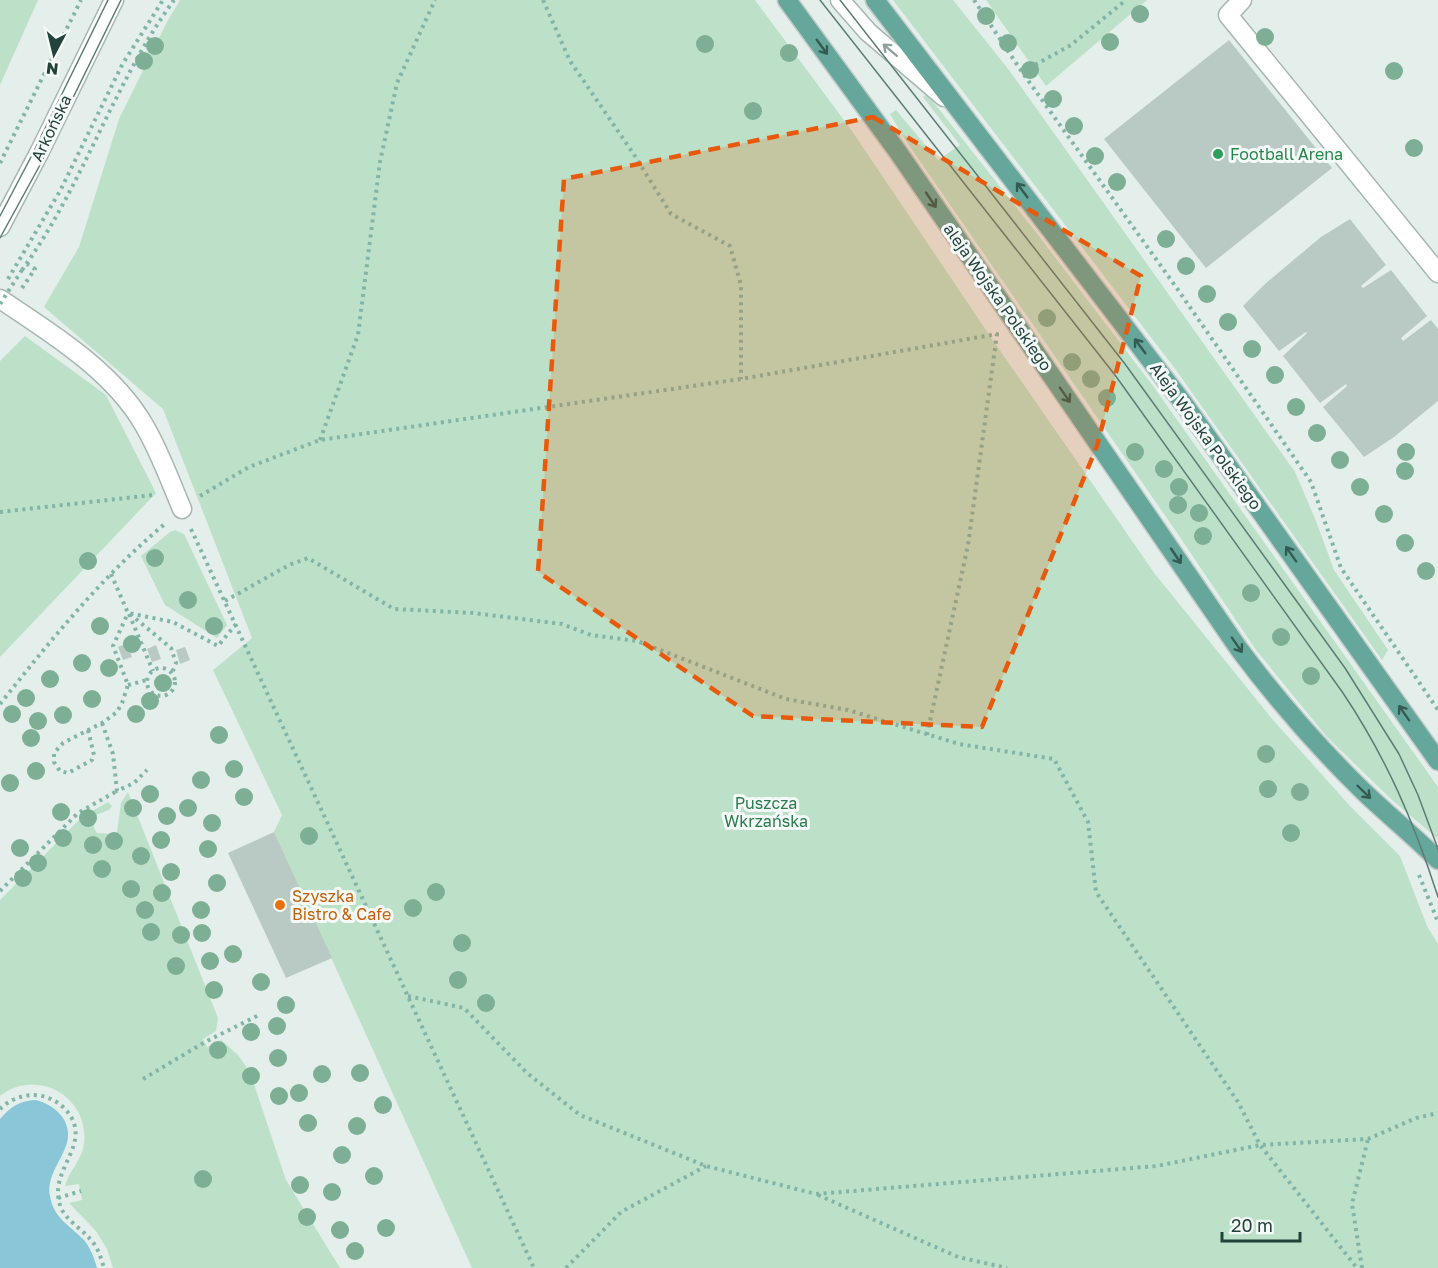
<svg xmlns="http://www.w3.org/2000/svg" width="1438" height="1268" font-family="'Golos Text',sans-serif">
	<style>
		.green { fill: #bce1c8 }
		.water { fill: #89c6d7 }
		.building { fill: #b9cac4 }
		.lines { fill: none; stroke-linecap: round; stroke-linejoin: round }
		.minor-casing { stroke: #a6b7b2; stroke-width: 21 }
		.major-casing { stroke: #c1cac8; stroke-width: 21 }
		.path { stroke: #82b4a8; stroke-width: 4; stroke-dasharray: 3 4.5; stroke-linecap: butt }
		.minor { stroke: #fff; stroke-width: 18 }
		.major { stroke: #65a79a; stroke-width: 18 }
		.tram { stroke: #5c7d76; stroke-width: 1.5 }
		.path-bridge { stroke: #82b4a8; stroke-width: 4; stroke-dasharray: 3 4.5; stroke-linecap: butt }
		.tree { fill: #7daf94 }
		.oneway { stroke: #335b53 }
		.oneway2 { stroke: #90a09d }
		.marked { fill: #e8590c; fill-opacity: 0.2; stroke: #e8590c; stroke-width: 4.5; stroke-dasharray: 12 8; stroke-linejoin: round }
		.leisure-dot { fill: #2e9e5b; stroke: #f5faf8; stroke-width: 2 }
		.food-dot { fill: #e8710a; stroke: #f5faf8; stroke-width: 2 }
		.labels { text-anchor: middle; dominant-baseline: central; stroke-width: 6; stroke-linejoin: round; paint-order: stroke }
		.street-label { font-size: 16px; fill: #22423b; stroke: #f5faf8 }
		.leisure-label { font-size: 16px; fill: #27864d; stroke: #f5faf8; text-anchor: start }
		.park-label { font-size: 16px; fill: #297c4e; stroke: #f5faf8 }
		.food-label { font-size: 16px; fill: #c56008; stroke: #f5faf8; text-anchor: start }
	</style>
	<rect width="100%" height="100%" fill="#e4eeea"/>
	<!-- green -->
	<g class="green">
		<polygon points="0,0 38,0 0,85"/>
		<polygon points="180,0 755,0 852,131 992,339 1155,574 1273,720 1350,806 1400,856 1427,926 1438,944 1438,1268 472,1268 274,832 282,815 213,670 252,638 163,409 44,307 79,247 119,119 167,22"/>
		<polygon points="893,0 953,0 1009,70 1295,472 1316,521 1334,570 1388,650 1382,660 1176,370"/>
		<polygon points="986,0 1147,0 1046,86"/>
		<polygon points="927,94 1038,235 1153,386 1438,787 1438,839 1392,800 1327,737 1256,650 1173,527 908,144 890,114 896,110 938,160 960,145 923,97"/>
		<polygon points="25,336 106,395 156,493 0,657 0,361"/>
		<polygon points="175,530 184,534 227,625 217,638 165,605 141,556 170,532"/>
		<path d="M 128,792 L 218,1018 L 216,1031 L 203,1039 L 207,1047 L 221,1040 L 238,1055 L 250,1072 L 286,1180 L 340,1268 L 113,1268 L 107,1249 L 96,1231 L 69,1203 L 82,1200 L 79,1184 L 65,1186 C 69,1171 82,1160 84,1144 C 90,1097 37,1067 0,1096 L 0,900 L 82,817 L 108,802 L 112,806 L 109,810 L 96,815 L 93,818 L 94,828 L 97,833 L 111,834 L 117,832 L 121,803 Z"/>
	</g>
	<!-- water -->
	<path class="water" d="M 36,1100 C 47,1103 56,1108 63,1118 C 81,1147 45,1166 50,1196 C 53,1217 69,1225 83,1239 C 90,1247 94,1257 97,1268 L 0,1268 L 0,1119 C 11,1106 20,1101 36,1100 Z"/>
	<!-- building -->
	<g class="building">
		<polygon points="1229,40 1332,168 1206,268 1104,139"/>
		<polygon points="1350,219 1386,265 1361,286 1363,288 1391,270 1427,316 1401,338 1403,341 1431,320 1438,329 1438,401 1394,437 1364,457 1323,407 1347,386 1346,384 1320,403 1283,356 1307,333 1306,332 1279,351 1243,306 1266,283 1321,237"/>
		<polygon points="127,643 132,657 123,660 118,647"/>
		<polygon points="156,645 161,659 152,662 147,649"/>
		<polygon points="185,647 190,660 180,664 176,650"/>
		<polygon points="274,832 332,958 286,978 228,853"/>
	</g>
	<g class="lines">
		<!-- minor casing -->
		<g class="minor-casing">
			<g id="minor">
				<polyline points="840,0 868,32 944,97"/>
				<polyline points="1242,0 1228,15 1438,273"/>
				<polyline points="0,227 40,151 114,0"/>
				<path d="M 0,299 C 51,333 113,371 144,425 C 160,452 170,481 182,509"/>
			</g>
		</g>
		<!-- major casing -->
		<g class="major-casing">
			<g id="major">
				<path d="M 787,0 L 898,152 L 1239,649 C 1277,700 1318,747 1363,791 C 1388,815 1414,836 1438,860"/>
				<polyline points="875,0 1184,404 1438,761"/>
			</g>
		</g>
		<!-- path -->
		<g class="path">
			<polyline points="543,0 570,61 633,153 671,214 730,246 741,285 741,379"/>
			<polyline points="974,0 1022,72 1176,287 1311,482 1341,568 1438,710"/>
			<polyline points="1022,72 1071,45 1126,0"/>
			<polyline points="0,163 81,0"/>
			<path d="M 22,270 C 83,186 113,84 174,0"/>
			<polyline points="8,279 60,191 122,65 163,0"/>
			<polyline points="22,288 35,269 27,264"/>
			<polyline points="320,440 358,335 380,162 397,83 435,0"/>
			<polyline points="200,496 249,467 320,440 741,379 997,334 968,545 927,735"/>
			<polyline points="0,512 153,495"/>
			<polyline points="191,529 534,1268"/>
			<polyline points="111,574 128,613 173,622 218,646 236,624"/>
			<polyline points="225,601 289,565 308,558 394,609 473,613 562,624 591,635 637,641 786,699 848,710 959,744 1054,759 1088,822 1096,892 1238,1102 1260,1145 1357,1268"/>
			<polyline points="129,614 153,671"/>
			<polyline points="130,614 171,648 176,663 172,673"/>
			<circle cx="161" cy="682" r="14"/>
			<polyline points="128,685 147,680"/>
			<path d="M 0,704 C 51,640 103,575 166,523"/>
			<polyline points="102,723 113,754 117,791 134,783 147,770"/>
			<polyline points="88,730 94,755 92,760 68,773 60,771 54,762 54,753 63,743 102,723 117,712 122,703 128,685 113,646 128,613"/>
			<polyline points="1419,875 1438,922"/>
			<polyline points="0,891 78,813 117,791"/>
			<polyline points="408,996 464,1008 527,1073 580,1115 706,1166 816,1194 1157,1166 1260,1145 1368,1139 1416,1118 1438,1113"/>
			<polyline points="143,1079 205,1042 261,1014"/>
			<path d="M 0,1109 C 8,1101 21,1095 33,1095 C 45,1095 58,1101 66,1110 C 95,1144 48,1168 60,1205 C 64,1219 81,1228 90,1239 C 98,1247 101,1258 104,1268"/>
			<polyline points="818,1195 958,1257 1007,1268"/>
			<polyline points="58,1198 81,1191"/>
			<polyline points="566,1268 621,1212 706,1166"/>
			<polyline points="1362,1268 1352,1204 1368,1139"/>
		</g>
		<!-- minor -->
		<use href="#minor" class="minor"/>
		<!-- major -->
		<use href="#major" class="major"/>
		<!-- tram -->
		<g class="tram">
			<path d="M 820,0 L 1115,375 L 1343,693 C 1387,759 1414,822 1438,897"/>
			<polyline points="840,0 1125,364 1345,668 1399,754 1418,795 1438,849"/>
			<polyline points="0,216 31,157 108,0"/>
			<polyline points="0,238 40,165 121,0"/>
		</g>
		<!-- path-bridge -->
		<polyline class="path-bridge" points="0,304 22,270"/>
	</g>
	<!-- trees -->
	<g class="tree">
		<circle cx="1140" cy="14" r="9"/>
		<circle cx="986" cy="16" r="9"/>
		<circle cx="1265" cy="37" r="9"/>
		<circle cx="1110" cy="42" r="9"/>
		<circle cx="1008" cy="43" r="9"/>
		<circle cx="705" cy="44" r="9"/>
		<circle cx="155" cy="46" r="9"/>
		<circle cx="789" cy="53" r="9"/>
		<circle cx="144" cy="61" r="9"/>
		<circle cx="1030" cy="70" r="9"/>
		<circle cx="1394" cy="71" r="9"/>
		<circle cx="1053" cy="99" r="9"/>
		<circle cx="753" cy="111" r="9"/>
		<circle cx="1074" cy="126" r="9"/>
		<circle cx="1414" cy="148" r="9"/>
		<circle cx="1095" cy="156" r="9"/>
		<circle cx="1117" cy="182" r="9"/>
		<circle cx="1166" cy="239" r="9"/>
		<circle cx="1186" cy="266" r="9"/>
		<circle cx="1207" cy="294" r="9"/>
		<circle cx="1047" cy="318" r="9"/>
		<circle cx="1228" cy="322" r="9"/>
		<circle cx="1252" cy="349" r="9"/>
		<circle cx="1072" cy="362" r="9"/>
		<circle cx="1275" cy="375" r="9"/>
		<circle cx="1091" cy="379" r="9"/>
		<circle cx="1107" cy="398" r="9"/>
		<circle cx="1296" cy="407" r="9"/>
		<circle cx="1317" cy="433" r="9"/>
		<circle cx="1135" cy="452" r="9"/>
		<circle cx="1406" cy="452" r="9"/>
		<circle cx="1340" cy="460" r="9"/>
		<circle cx="1164" cy="469" r="9"/>
		<circle cx="1405" cy="471" r="9"/>
		<circle cx="1179" cy="487" r="9"/>
		<circle cx="1360" cy="487" r="9"/>
		<circle cx="1178" cy="505" r="9"/>
		<circle cx="1199" cy="513" r="9"/>
		<circle cx="1384" cy="514" r="9"/>
		<circle cx="1203" cy="536" r="9"/>
		<circle cx="1405" cy="543" r="9"/>
		<circle cx="155" cy="558" r="9"/>
		<circle cx="88" cy="561" r="9"/>
		<circle cx="1426" cy="571" r="9"/>
		<circle cx="1251" cy="593" r="9"/>
		<circle cx="188" cy="600" r="9"/>
		<circle cx="100" cy="626" r="9"/>
		<circle cx="214" cy="626" r="9"/>
		<circle cx="1281" cy="637" r="9"/>
		<circle cx="132" cy="644" r="9"/>
		<circle cx="82" cy="663" r="9"/>
		<circle cx="109" cy="668" r="9"/>
		<circle cx="1311" cy="676" r="9"/>
		<circle cx="50" cy="679" r="9"/>
		<circle cx="163" cy="683" r="9"/>
		<circle cx="26" cy="698" r="9"/>
		<circle cx="92" cy="699" r="9"/>
		<circle cx="150" cy="701" r="9"/>
		<circle cx="12" cy="714" r="9"/>
		<circle cx="136" cy="714" r="9"/>
		<circle cx="63" cy="715" r="9"/>
		<circle cx="38" cy="721" r="9"/>
		<circle cx="219" cy="735" r="9"/>
		<circle cx="31" cy="738" r="9"/>
		<circle cx="1266" cy="754" r="9"/>
		<circle cx="234" cy="769" r="9"/>
		<circle cx="36" cy="771" r="9"/>
		<circle cx="201" cy="780" r="9"/>
		<circle cx="10" cy="783" r="9"/>
		<circle cx="1268" cy="789" r="9"/>
		<circle cx="1300" cy="792" r="9"/>
		<circle cx="150" cy="794" r="9"/>
		<circle cx="244" cy="797" r="9"/>
		<circle cx="133" cy="808" r="9"/>
		<circle cx="188" cy="808" r="9"/>
		<circle cx="61" cy="812" r="9"/>
		<circle cx="167" cy="816" r="9"/>
		<circle cx="88" cy="818" r="9"/>
		<circle cx="212" cy="823" r="9"/>
		<circle cx="1291" cy="833" r="9"/>
		<circle cx="309" cy="836" r="9"/>
		<circle cx="63" cy="838" r="9"/>
		<circle cx="161" cy="840" r="9"/>
		<circle cx="114" cy="841" r="9"/>
		<circle cx="93" cy="845" r="9"/>
		<circle cx="20" cy="848" r="9"/>
		<circle cx="208" cy="849" r="9"/>
		<circle cx="141" cy="856" r="9"/>
		<circle cx="38" cy="863" r="9"/>
		<circle cx="102" cy="869" r="9"/>
		<circle cx="171" cy="872" r="9"/>
		<circle cx="23" cy="878" r="9"/>
		<circle cx="217" cy="883" r="9"/>
		<circle cx="131" cy="889" r="9"/>
		<circle cx="436" cy="892" r="9"/>
		<circle cx="162" cy="893" r="9"/>
		<circle cx="413" cy="908" r="9"/>
		<circle cx="145" cy="910" r="9"/>
		<circle cx="201" cy="910" r="9"/>
		<circle cx="151" cy="932" r="9"/>
		<circle cx="202" cy="933" r="9"/>
		<circle cx="181" cy="935" r="9"/>
		<circle cx="462" cy="943" r="9"/>
		<circle cx="233" cy="954" r="9"/>
		<circle cx="210" cy="961" r="9"/>
		<circle cx="176" cy="966" r="9"/>
		<circle cx="458" cy="980" r="9"/>
		<circle cx="261" cy="982" r="9"/>
		<circle cx="214" cy="990" r="9"/>
		<circle cx="486" cy="1003" r="9"/>
		<circle cx="286" cy="1005" r="9"/>
		<circle cx="277" cy="1026" r="9"/>
		<circle cx="251" cy="1032" r="9"/>
		<circle cx="218" cy="1050" r="9"/>
		<circle cx="278" cy="1058" r="9"/>
		<circle cx="360" cy="1073" r="9"/>
		<circle cx="322" cy="1074" r="9"/>
		<circle cx="251" cy="1076" r="9"/>
		<circle cx="299" cy="1093" r="9"/>
		<circle cx="279" cy="1096" r="9"/>
		<circle cx="383" cy="1105" r="9"/>
		<circle cx="308" cy="1123" r="9"/>
		<circle cx="357" cy="1126" r="9"/>
		<circle cx="342" cy="1155" r="9"/>
		<circle cx="374" cy="1176" r="9"/>
		<circle cx="203" cy="1179" r="9"/>
		<circle cx="300" cy="1185" r="9"/>
		<circle cx="332" cy="1192" r="9"/>
		<circle cx="307" cy="1217" r="9"/>
		<circle cx="386" cy="1228" r="9"/>
		<circle cx="340" cy="1230" r="9"/>
		<circle cx="355" cy="1251" r="9"/>
	</g>
	<!-- one-way arrows -->
	<defs><path id="oneway-shaft" d="M-6 0H5M1.5-3L5.5 0L1.5 3" fill="none" stroke-width="1.6" stroke-linecap="round" stroke-linejoin="round" transform="scale(1.5)"/></defs>
	<g class="oneway">
		<use href="#oneway-shaft" transform="translate(822 47) rotate(54)"/>
		<use href="#oneway-shaft" transform="translate(1022 190) rotate(-127)"/>
		<use href="#oneway-shaft" transform="translate(931 200) rotate(56)"/>
		<use href="#oneway-shaft" transform="translate(1140 346) rotate(-127)"/>
		<use href="#oneway-shaft" transform="translate(1065 395) rotate(55)"/>
		<use href="#oneway-shaft" transform="translate(1291 554) rotate(-125)"/>
		<use href="#oneway-shaft" transform="translate(1176 556) rotate(56)"/>
		<use href="#oneway-shaft" transform="translate(1237 645) rotate(55)"/>
		<use href="#oneway-shaft" transform="translate(1404 713) rotate(-125)"/>
		<use href="#oneway-shaft" transform="translate(1364 792) rotate(44)"/>
	</g>
	<use class="oneway2" href="#oneway-shaft" transform="translate(890 50) rotate(-139)"/>
	<!-- marked area -->
	<path class="marked" d="M 873,117 L 1141,276 L 1097,446 L 982,727 L 753,716 L 538,572 L 564,179 Z"/>
	<!-- markers -->
	<circle class="leisure-dot" cx="1218" cy="154" r="6"/>
	<circle class="food-dot" cx="280" cy="905" r="6"/>
	<g class="labels">
		<!-- street labels -->
		<g class="street-label">
			<text transform="translate(51 128) rotate(-64)">Arkońska</text>
			<text transform="translate(998 297) rotate(55)">aleja Wojska Polskiego</text>
			<text transform="translate(1206 436) rotate(54)">Aleja Wojska Polskiego</text>
		</g>
		<!-- leisure labels -->
		<g class="leisure-label">
			<text x="1230" y="154">Football Arena</text>
		</g>
		<!-- park labels -->
		<g class="park-label">
			<text x="766" y="803">Puszcza<tspan x="766" dy="18">Wkrzańska</tspan></text>
		</g>
		<!-- food labels -->
		<g class="food-label">
			<text x="292" y="896">Szyszka<tspan x="292" dy="18">Bistro &amp; Cafe</tspan></text>
		</g>
	</g>
	<!-- north arrow -->
	<g transform="translate(54 54) rotate(187)" stroke="#f5faf8" stroke-width="4.5" paint-order="stroke">
	<path d="M0-4.5L10 22L0 15L-10 22Z" fill="#22423b"/>
	<text y="-9" font-size="16" font-weight="bold" text-anchor="middle" fill="#22423b">N</text>
	</g>
	<!-- scale -->
	<path d="M1222 1232v9h78v-9" fill="none" stroke="#22423b" stroke-width="3"/>
	<text x="1231" y="1232" font-size="18" fill="#22423b" stroke="#f5faf8" stroke-width="4.5" paint-order="stroke">20 m</text>
</svg>
